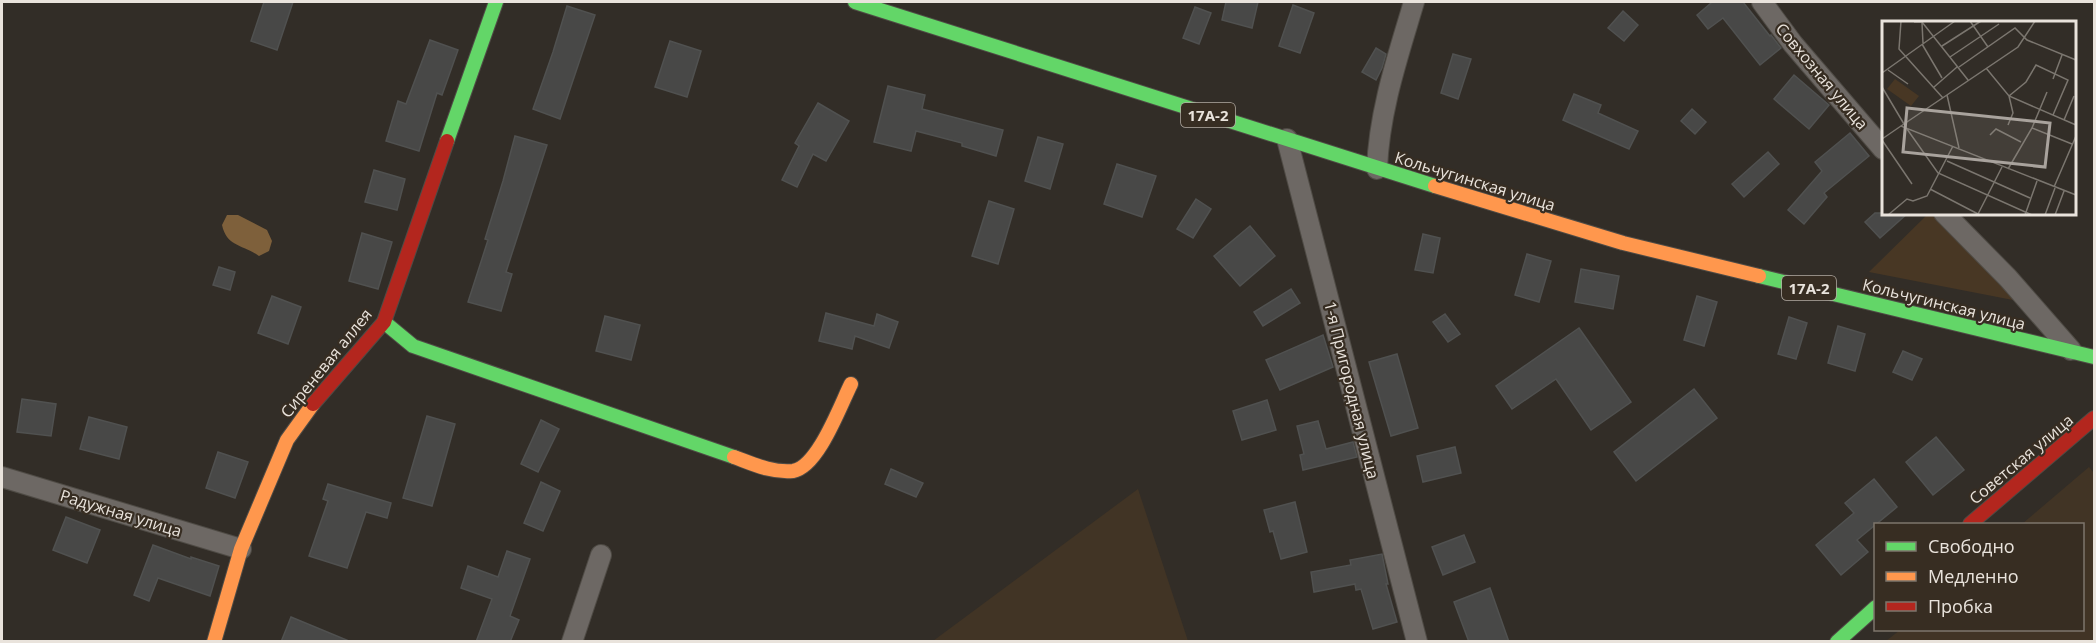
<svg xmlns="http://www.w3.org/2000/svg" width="2096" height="643" font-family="'Open Sans',sans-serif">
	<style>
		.built { fill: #413425 }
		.green { fill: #483724 }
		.water { fill: #7e603b }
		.building { fill: #484847; stroke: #505150; stroke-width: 1.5 }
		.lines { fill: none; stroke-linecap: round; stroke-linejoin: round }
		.street-casing { stroke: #4f4b45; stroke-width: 22 }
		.fast-casing { stroke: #4f4b45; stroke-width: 16 }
		.slow-casing { stroke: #4f4b45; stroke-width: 16 }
		.jam-casing { stroke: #4f4b45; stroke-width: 16 }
		.street { stroke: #6d6864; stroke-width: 20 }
		.fast { stroke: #63d668; stroke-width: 14 }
		.slow { stroke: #ff974d; stroke-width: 14 }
		.jam { stroke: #b3261e; stroke-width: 14 }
		.labels { text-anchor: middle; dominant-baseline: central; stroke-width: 4.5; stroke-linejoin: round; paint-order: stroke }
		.shield { fill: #372d22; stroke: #b4aca4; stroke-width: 1.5 }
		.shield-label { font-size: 15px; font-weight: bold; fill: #e9e3dc }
		.street-label { font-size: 16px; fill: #e9e3dc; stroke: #372d22 }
		.inset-road { fill: none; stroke: #7b766f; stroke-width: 1.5 }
		.view { fill: #a9a39d; fill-opacity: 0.15; stroke: #a9a39d; stroke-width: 3 }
		.inset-edge { fill: none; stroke: #e9e3dc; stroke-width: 3 }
	</style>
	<rect width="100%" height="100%" fill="#322d27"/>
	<!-- built -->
	<g class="built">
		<polygon points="2089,467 2094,473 2094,641 1886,641 1900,630 2082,630 2082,524 2022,524"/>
		<polygon points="1138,489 1188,641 933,641"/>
	</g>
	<!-- green -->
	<polygon class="green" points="1929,213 1932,213 2018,301 1869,272"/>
	<!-- water -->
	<path class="water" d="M 227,215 L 238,215 L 267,230 L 272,241 L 269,251 L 259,256 C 242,244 227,247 222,225 Z"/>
	<!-- building -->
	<g class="building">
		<polygon points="264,2 293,2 277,50 251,41"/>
		<polygon points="1226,2 1258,2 1252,28 1222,20"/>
		<polygon points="1710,2 1743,2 1770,36 1771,35 1781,48 1760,65 1723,18 1708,29 1697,15 1711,3"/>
		<polygon points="1293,5 1314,13 1300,53 1279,46"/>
		<polygon points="567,6 595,15 560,119 533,109 553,52"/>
		<polygon points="1195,7 1211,13 1199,44 1183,38"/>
		<polygon points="1623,11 1638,25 1624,41 1608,28"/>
		<polygon points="430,40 458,50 442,95 437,93 419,151 386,141 398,101 406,104"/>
		<polygon points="670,41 701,51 687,97 655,87"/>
		<polygon points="1376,48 1386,54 1382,68 1376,80 1362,72"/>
		<polygon points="1453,54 1471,59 1458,99 1441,93"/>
		<polygon points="1794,75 1829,105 1809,129 1774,99"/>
		<polygon points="888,86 925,95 922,109 1003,130 996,156 962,146 962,143 916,131 911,151 874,142"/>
		<polygon points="1574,94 1601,105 1598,113 1638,131 1629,149 1563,120"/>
		<polygon points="818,103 849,121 826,161 813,154 797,187 782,180 799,146 795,143"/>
		<polygon points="1692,109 1706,122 1695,134 1681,121"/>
		<polygon points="1850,133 1869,156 1824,193 1827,197 1804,224 1788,210 1822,171 1815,162"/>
		<polygon points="515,136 547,145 506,272 512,274 501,311 468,302 488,240 485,239 503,181"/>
		<polygon points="1038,137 1063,144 1050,189 1025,181"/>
		<polygon points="1768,152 1779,164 1744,197 1732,184"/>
		<polygon points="1117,164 1156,176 1142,217 1104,204"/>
		<polygon points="374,170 405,179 397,210 365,202"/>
		<polygon points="1196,199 1211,209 1193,238 1177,229"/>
		<polygon points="989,201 1014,209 998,264 972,256"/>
		<polygon points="1875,213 1908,213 1880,238 1865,222"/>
		<polygon points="1250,226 1275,256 1240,286 1214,256"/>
		<polygon points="362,233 392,242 378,289 349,281"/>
		<polygon points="1423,234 1440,238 1433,273 1415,270"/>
		<polygon points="1527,254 1551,261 1539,302 1515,295"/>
		<polygon points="219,267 235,272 230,290 213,285"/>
		<polygon points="1581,269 1619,276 1613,309 1575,302"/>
		<polygon points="1291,289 1300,303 1263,326 1254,312"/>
		<polygon points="272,296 301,307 288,344 258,333"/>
		<polygon points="1697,296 1717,302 1704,346 1684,340"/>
		<polygon points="826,313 874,326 877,314 898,322 889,348 855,336 852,349 819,341"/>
		<polygon points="1445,314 1460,334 1448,342 1433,322"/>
		<polygon points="605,316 640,325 631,360 596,351"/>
		<polygon points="1789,317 1807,323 1796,359 1778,354"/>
		<polygon points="1838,326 1865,334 1855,371 1828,363"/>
		<polygon points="1579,328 1631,402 1591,430 1556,379 1512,409 1496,386"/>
		<polygon points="1323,335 1333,367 1280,390 1266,360"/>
		<polygon points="1903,351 1922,359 1912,380 1893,372"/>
		<polygon points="1397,354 1418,428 1391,436 1369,362"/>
		<polygon points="1694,389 1717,418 1636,481 1614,452"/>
		<polygon points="22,399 56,404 51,436 17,432"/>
		<polygon points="1267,400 1276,430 1242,440 1233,411"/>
		<polygon points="427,416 455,424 432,506 403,498"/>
		<polygon points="89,417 127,427 119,459 80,449"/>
		<polygon points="541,420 559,429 538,472 521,464"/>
		<polygon points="1318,421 1326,449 1353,442 1357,457 1303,470 1300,455 1304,454 1297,426"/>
		<polygon points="1936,437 1964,470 1933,495 1906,462"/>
		<polygon points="1455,447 1461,473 1423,482 1417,456"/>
		<polygon points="218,452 248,462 235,498 206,488"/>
		<polygon points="891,469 923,483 916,497 885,484"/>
		<polygon points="1874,479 1897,507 1857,540 1868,552 1841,575 1816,545 1854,513 1845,503"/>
		<polygon points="541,482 560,491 543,531 524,523"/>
		<polygon points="328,484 391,503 387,518 366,512 347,568 309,556 328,501 323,499"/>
		<polygon points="1295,502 1307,552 1281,559 1273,531 1270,532 1264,510"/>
		<polygon points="66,517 100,530 87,563 53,550"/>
		<polygon points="1464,535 1475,562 1443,575 1432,547"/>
		<polygon points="153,545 191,559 191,557 219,566 210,596 158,578 149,601 134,595"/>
		<polygon points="507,551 530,559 510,616 519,620 510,642 476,642 492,599 461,588 468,566 498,577"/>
		<polygon points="1382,554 1388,584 1386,584 1397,622 1373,629 1361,589 1356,590 1355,584 1314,592 1311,572 1351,565 1350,560"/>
		<polygon points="1490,588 1509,642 1469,642 1454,602"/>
		<polygon points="291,617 349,641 349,642 281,642"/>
	</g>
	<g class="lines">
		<!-- street casing -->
		<g class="street-casing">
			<g id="street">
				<polyline points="1762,2 1793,44 1883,149"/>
				<polyline points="1287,139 1417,642"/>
				<path d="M 1377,169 C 1379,111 1398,56 1414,2"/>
				<polyline points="1944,213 2008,278 2071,350"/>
				<polyline points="2,477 241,549"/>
				<polyline points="572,642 601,555"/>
			</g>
		</g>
		<!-- fast casing -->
		<g class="fast-casing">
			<g id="fast">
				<polyline points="855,2 1435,186"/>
				<polyline points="447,141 496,2"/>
				<polyline points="1759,276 2094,357"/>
				<polyline points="384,322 413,346 734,457"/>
				<polyline points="1837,642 1876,607"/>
			</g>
		</g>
		<!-- slow casing -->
		<g class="slow-casing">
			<g id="slow">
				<polyline points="1435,186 1623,243 1759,276"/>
				<path d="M 734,457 C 753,464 772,473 793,471 C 818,467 840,406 851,384"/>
				<polyline points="214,642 241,549 287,440 313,404"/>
			</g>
		</g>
		<!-- jam casing -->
		<g class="jam-casing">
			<g id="jam">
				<polyline points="313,404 384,322 447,141"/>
				<polyline points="1970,524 2094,418"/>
			</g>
		</g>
		<!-- street -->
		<use href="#street" class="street"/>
		<!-- fast -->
		<use href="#fast" class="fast"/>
		<!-- slow -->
		<use href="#slow" class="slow"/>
		<!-- jam -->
		<use href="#jam" class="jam"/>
	</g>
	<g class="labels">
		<!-- shield labels -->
		<g class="shield">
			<rect x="1181" y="103" width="54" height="24" rx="4.5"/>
			<rect x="1782" y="276" width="54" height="24" rx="4.5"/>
		</g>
		<g class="shield-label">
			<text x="1208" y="115">17А-2</text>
			<text x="1809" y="288">17А-2</text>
		</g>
		<!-- street labels -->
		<g class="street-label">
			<text transform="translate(1822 76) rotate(50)">Совхозная улица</text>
			<text transform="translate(1475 181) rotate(17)">Кольчугинская улица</text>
			<text transform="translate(1944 304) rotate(14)">Кольчугинская улица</text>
			<text transform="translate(326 363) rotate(-51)">Сиреневая аллея</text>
			<text transform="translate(1352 390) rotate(76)">1-я Пригородная улица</text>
			<text transform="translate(2021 459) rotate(-40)">Советская улица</text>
			<text transform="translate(121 513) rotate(17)">Радужная улица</text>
		</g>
	</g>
	<!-- overview -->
	<g transform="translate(1882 21)">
		<rect width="194" height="194" fill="#322d27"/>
		<path d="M 13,58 L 37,75 L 29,85 L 5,68 Z" fill="#483724"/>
		<path class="inset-road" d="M 19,0 L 17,28 L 61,77M 88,0 L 106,26M 32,1 L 40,1 L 86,59M 40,2 L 41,22M 40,23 L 60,57M 60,25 L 99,0M 68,36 L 117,3M 77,46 L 133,7 L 145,19 L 194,39M 104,47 L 127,75 L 194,104M 6,49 L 26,63M 0,52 L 73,0M 171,58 L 180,34M 0,66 L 22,103M 52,66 L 75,46M 65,74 L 77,127M 182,99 L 192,75M 126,104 L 131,92 L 127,75 L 144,61 L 154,44 L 186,59 L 171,94M 19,105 L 136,26 L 153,0M 150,107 L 190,123M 25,108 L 56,152 L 150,194M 108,114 L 114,108 L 139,121M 0,118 L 19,105 L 194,174M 0,119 L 30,163M 65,140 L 148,177M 126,148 L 150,107 L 165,71M 172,166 L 194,115M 48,168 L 98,194M 96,193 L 120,146M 6,194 L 25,178 L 31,180 L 45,175 L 71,125M 143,194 L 155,160M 163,194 L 173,167M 173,194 L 182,170"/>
		<path class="view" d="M 25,87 L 168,102 L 163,146 L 21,131 Z"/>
		<rect width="194" height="194" class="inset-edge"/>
	</g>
	<!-- border -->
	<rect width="2096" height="643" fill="none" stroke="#e9e3dc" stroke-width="6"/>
	<!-- legend -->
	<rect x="1874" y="523" width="210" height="108" fill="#372d22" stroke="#7e766c" stroke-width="1.5"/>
	<rect x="1886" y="542" width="30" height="9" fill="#63d668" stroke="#7e766c" stroke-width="1.5"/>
	<text x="1928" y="553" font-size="18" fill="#e9e3dc">Свободно</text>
	<rect x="1886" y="572" width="30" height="9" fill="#ff974d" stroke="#7e766c" stroke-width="1.5"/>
	<text x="1928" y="583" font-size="18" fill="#e9e3dc">Медленно</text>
	<rect x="1886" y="602" width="30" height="9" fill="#b3261e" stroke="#7e766c" stroke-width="1.5"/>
	<text x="1928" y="613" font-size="18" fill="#e9e3dc">Пробка</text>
</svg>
